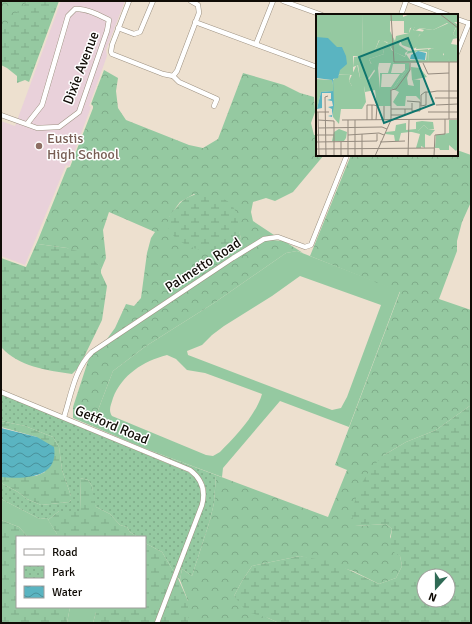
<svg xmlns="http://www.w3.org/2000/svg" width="472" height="624" font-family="Signika,sans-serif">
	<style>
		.education { fill: #e9d1da }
		.grass { fill: #95c9a1; fill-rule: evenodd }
		.forest { fill: url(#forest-crowns); fill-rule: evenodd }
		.wetland { fill: url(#wetland-marsh); fill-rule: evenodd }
		.park { fill: url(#park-dots) }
		.water { fill: url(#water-waves) }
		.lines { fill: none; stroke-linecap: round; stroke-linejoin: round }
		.minor-casing { stroke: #9d9181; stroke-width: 5.5 }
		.minor { stroke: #fff; stroke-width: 4.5 }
		.education-dot { fill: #8d6e63; stroke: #fff; stroke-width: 1.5 }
		.labels { text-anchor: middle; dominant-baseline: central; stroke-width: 3; stroke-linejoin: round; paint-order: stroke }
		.street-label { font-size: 14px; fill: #100c06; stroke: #fff }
		.education-label { font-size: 14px; fill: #785e54; stroke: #fff; text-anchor: start }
		.inset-road { fill: none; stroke: #958b7f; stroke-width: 1 }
		.view { fill: #0f766e; fill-opacity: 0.15; stroke: #0f766e; stroke-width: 2 }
		.inset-edge { fill: none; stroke: #100c06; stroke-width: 2 }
	</style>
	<defs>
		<pattern id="forest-crowns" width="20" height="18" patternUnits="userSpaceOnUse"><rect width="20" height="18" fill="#95c9a1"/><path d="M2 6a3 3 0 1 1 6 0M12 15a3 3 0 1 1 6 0" fill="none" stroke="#7fab89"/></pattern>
		<pattern id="wetland-marsh" width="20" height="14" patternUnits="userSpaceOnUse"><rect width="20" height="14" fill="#95c9a1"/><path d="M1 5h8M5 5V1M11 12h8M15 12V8" fill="none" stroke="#7fab89"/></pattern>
		<pattern id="park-dots" width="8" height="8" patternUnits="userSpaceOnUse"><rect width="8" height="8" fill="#95c9a1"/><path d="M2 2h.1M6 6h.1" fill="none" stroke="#7fab89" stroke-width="1.8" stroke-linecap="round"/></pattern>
		<pattern id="water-waves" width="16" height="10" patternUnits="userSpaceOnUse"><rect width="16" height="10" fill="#5ab4c1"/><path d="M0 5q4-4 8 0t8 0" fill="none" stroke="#49919b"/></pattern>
	</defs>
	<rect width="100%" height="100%" fill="#ede0cf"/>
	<!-- education -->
	<polygon class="education" points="61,1 125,1 106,50 107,56 89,106 91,107 69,166 66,165 25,265 1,256 1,121 15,126"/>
	<!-- grass -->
	<g class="grass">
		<path d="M 297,251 L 400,291 L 349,427 L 280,401 L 223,468 L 222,477 L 141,447 L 92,426 L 113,371 L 146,346 L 214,303 L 286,253 ZM 300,276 L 381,305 L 347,397 L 341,408 L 332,410 L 188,355 L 187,351 L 202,345 L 212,335 L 224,326 L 272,296 ZM 167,355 L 176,359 L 187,370 L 205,373 L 262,394 C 256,415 235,437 220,452 L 213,456 L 206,455 L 112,416 C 108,410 111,405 113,398 C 122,375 143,361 167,355 Z"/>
		<polygon points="1,499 40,519 47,518 57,534 57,537 28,537 19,527 1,520"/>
		<polygon points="70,607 96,607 96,612 93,623 67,623"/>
	</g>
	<!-- forest -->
	<g class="forest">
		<polygon points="1,1 28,1 1,33"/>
		<path d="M 104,70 L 118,78 L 116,91 L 118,108 L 126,120 L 189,145 L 203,148 L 218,139 L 243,73 L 284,85 L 300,93 L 314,97 L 315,112 L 311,123 L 314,135 L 317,135 L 317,155 L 324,155 L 293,192 L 275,201 L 266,198 L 253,202 L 251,212 L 253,221 L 274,235 L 263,237 L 232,256 L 107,339 L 115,328 L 126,304 L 134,306 L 141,298 L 147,253 L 151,238 L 155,232 L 109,212 L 103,230 L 106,258 L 101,270 L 101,268 L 67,248 L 38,244 L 38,240 L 67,168 L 70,167 L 93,108 L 93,106 L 91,104 ZM 194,194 L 239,231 L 241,239 L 226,248 L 208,251 L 169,217 L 180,202 Z"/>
		<polygon points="457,150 471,155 471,202 462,222 457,241 457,251 439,299 471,310 471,405 436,430 406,442 384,455 355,526 386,524 392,529 390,537 400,556 402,566 396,578 379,584 353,571 300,556 252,566 242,581 234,596 268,618 279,623 188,623 188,601 180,580 182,569 192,576 210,520 214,503 216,475 328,517 347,470 335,465 400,292 310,256 351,155 457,155"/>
		<polygon points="271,240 284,241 303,253 297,251 286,253 214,303 146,346 113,371 92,426 73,418 73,407 89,358 93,354 234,260 265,241"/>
	</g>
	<!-- wetland -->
	<g class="wetland">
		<polygon points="28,1 59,1 29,82 25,80 17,83 17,76 7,68 1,65 1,33 11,18"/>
		<path d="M 206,193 C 240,202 235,209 241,239 C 231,246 219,252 207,251 C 192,250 161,236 169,217 C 170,213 174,210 177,207 C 184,197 193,194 206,193 Z"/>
		<path d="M 38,240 L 38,244 L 67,248 L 88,254 L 101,268 L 101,273 L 107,286 L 102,320 L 85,355 L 77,369 L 72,374 C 46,370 19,367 1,347 L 1,258 L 26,267 Z"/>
		<path d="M 471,405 L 471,623 L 279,623 L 268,618 L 247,612 L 234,596 L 242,581 L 252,566 L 300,556 L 332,562 L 379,584 L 396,578 L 402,566 L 400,556 L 389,549 L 392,529 L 386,524 L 355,526 L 351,513 L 360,486 L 371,468 L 384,455 L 406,442 L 436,430 ZM 424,576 L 448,576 L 448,600 L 424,600 Z"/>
		<polygon points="1,421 25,426 53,437 59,447 62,470 71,496 71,500 69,502 41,505 27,499 18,492 1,483 1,477 36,476 45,472 37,437 1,427"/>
		<polygon points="80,478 88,480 92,486 96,507 110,514 120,525 127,527 130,532 138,537 57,537 57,534 48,520 59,511 81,511"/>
		<polygon points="1,520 19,527 28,537 17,537 17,607 70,607 67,623 1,623"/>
		<polygon points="145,543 162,552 174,572 155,623 93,623 96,612 96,607 145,607"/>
		<polygon points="177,576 188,601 188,623 159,623"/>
	</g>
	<!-- park -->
	<g class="park">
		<path d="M 1,394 L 188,472 C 195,477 201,483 202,492 C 203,508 181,555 174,572 L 162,552 L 145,543 L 145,537 L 138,537 L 130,532 L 127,527 L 120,525 L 110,514 L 96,507 L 94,502 L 92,486 L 88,480 L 80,478 L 81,511 L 59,511 L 48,520 L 47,518 L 40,519 L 1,499 L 1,483 L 18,492 L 27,499 L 41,505 L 69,502 L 71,500 L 71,496 L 62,470 L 59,447 L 53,437 L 25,426 L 1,421 Z"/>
		<polygon points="141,447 216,475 214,503 210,520 192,576 182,569 180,580 177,576 204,506 206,489 203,481 198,474 191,468"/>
	</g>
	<!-- water -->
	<path class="water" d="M 1,428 L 37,437 L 54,447 C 59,479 24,479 1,477 Z"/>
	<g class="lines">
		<!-- minor casing -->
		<g class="minor-casing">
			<g id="minor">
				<polyline points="129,1 112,45 111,52 112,54 163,74 173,76 179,82 217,99 214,106"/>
				<polyline points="283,1 322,15"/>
				<polyline points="411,1 448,15"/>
				<polyline points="401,15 406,1"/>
				<polyline points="457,19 471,24"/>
				<polyline points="195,22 317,67"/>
				<polyline points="118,28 134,34 140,32 153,1"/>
				<polyline points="256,44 273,1"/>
				<polyline points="457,53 469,23"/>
				<polyline points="173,76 177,71 199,13 198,5 191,1"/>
				<path d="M 1,115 L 37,128 L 59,127 L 79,112 L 107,31 L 109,20 C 99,15 86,8 75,9 L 68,16 L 42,105 L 27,124"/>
				<path d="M 1,392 L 190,470 C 202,479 206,490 202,505 L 157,623"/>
				<path d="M 64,417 C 71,395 75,368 92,352 L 233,258 L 264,239 L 278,237 L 305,247 L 311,245 L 347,155"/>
			</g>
		</g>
		<!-- minor -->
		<use href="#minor" class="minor"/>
	</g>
	<!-- markers -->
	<circle class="education-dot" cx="39" cy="146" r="4"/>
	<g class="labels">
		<!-- street labels -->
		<g class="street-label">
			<text transform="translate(81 68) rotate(-69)">Dixie Avenue</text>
			<text transform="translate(203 265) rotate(-33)">Palmetto Road</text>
			<text transform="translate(112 425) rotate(23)">Getford Road</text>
		</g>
		<!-- education labels -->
		<g class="education-label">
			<text x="47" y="138">Eustis<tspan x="47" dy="16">High School</tspan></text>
		</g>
	</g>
	<!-- overview -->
	<g transform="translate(316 14)">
		<rect width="142" height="142" fill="#ede0cf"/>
		<path d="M 74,0 L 87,0 L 87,3 L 94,0 L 142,0 L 142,8 L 138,8 L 142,11 L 142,24 L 137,20 L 140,14 L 131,9 L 117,16 L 104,14 L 99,17 L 97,15 L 99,13 L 94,14 L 93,19 L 88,19 L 88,7 L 74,7 ZM 116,34 L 123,37 L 126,43 L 129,39 L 134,48 L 113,48 L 112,36 ZM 75,49 L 91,49 L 91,55 L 77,75 L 64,75 L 64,59 L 72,59 ZM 77,50 L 89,50 L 89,56 L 86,59 L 75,59 ZM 66,60 L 84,60 L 75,73 L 65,73 ZM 108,111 L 112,115 L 119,116 L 114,122 L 109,120 L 109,134 L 105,132 L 105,134 L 100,134 L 104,120 L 92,117 L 102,117 Z" fill="#95c9a1" fill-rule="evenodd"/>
		<path d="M 133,9 L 140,13 L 137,20 L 142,24 L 137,25 L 135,30 L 142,31 L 142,48 L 134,48 L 127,39 L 127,45 L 123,45 L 123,37 L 118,37 L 117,34 L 100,35 L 102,23 L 108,16 L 101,14 L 117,16 ZM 64,25 L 73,30 L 76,37 L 76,49 L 63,49 L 62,54 L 64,75 L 75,75 L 75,92 L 61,92 L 59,76 L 49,78 L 48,72 L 36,72 L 33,67 L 41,50 L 44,64 L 52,67 L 59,57 L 53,45 L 68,40 L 67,35 L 59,36 ZM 91,49 L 93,49 L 94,56 L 91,64 L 92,71 L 98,72 L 96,65 L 104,66 L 104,86 L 100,82 L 90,82 L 89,92 L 81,92 L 77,88 L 83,78 L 77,75 L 91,55 ZM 106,107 L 117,108 L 118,115 L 112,115 L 108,111 L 102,117 L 85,119 L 83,127 L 79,127 L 78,121 L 69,120 L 70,118 L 79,117 L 80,111 L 90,109 L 90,116 L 100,115 L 100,108 Z" fill="#95c9a1"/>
		<path d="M 47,0 L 74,0 L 74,17 L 79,27 L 80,22 L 93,19 L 96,12 L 99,13 L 97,16 L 109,18 L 103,21 L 101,33 L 97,35 L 86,31 L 84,26 L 83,31 L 92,37 L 89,39 L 90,43 L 78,38 L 71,28 L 63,26 L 59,36 L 67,35 L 68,40 L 53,45 L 55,50 L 59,49 L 60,53 L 50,68 L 44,64 L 42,51 L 37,53 L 38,43 L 46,42 ZM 95,53 L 104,54 L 111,63 L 96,66 ZM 23,61 L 34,61 L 33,67 L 36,72 L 48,72 L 50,88 L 46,95 L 25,95 L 23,110 L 17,103 L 17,66 ZM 0,65 L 16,66 L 17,71 L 17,77 L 5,78 L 1,95 ZM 23,115 L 31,118 L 30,124 L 28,127 L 16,127 L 18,118 Z" fill="#95c9a1"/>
		<path d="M 0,0 L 47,0 L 46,42 L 37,42 L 37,61 L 0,60 ZM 112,35 L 113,48 L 76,49 L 75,36 L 89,43 L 92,37 ZM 103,37 L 111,38 L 110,46 L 94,46 L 90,40 ZM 133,106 L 142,106 L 142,134 L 140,137 L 133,131 L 133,136 L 124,136 L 123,134 L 119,134 L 120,121 L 133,119 Z" fill="#95c9a1" fill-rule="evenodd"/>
		<path d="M 0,23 L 12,24 L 21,33 L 26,33 L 30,42 L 31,50 L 24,56 L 22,64 L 17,65 L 18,91 L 16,103 L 12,102 L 16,101 L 16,95 L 12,93 L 17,92 L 16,87 L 11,86 L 15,85 L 15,79 L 6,79 L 6,94 L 1,95 L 5,78 L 17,77 L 17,71 L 16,66 L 0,64 ZM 102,37 L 110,39 L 109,46 L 94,45 L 95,41 Z" fill="#5ab4c1"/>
		<path class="inset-road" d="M 75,0 L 78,48 L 142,48M 124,0 L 142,14M 133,48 L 133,105M 107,49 L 112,60 L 133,59M 110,78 L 110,91 L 105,92 L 105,81 L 109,78 L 115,78 L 121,77 L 142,77M 119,84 L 142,84M 91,87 L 104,88 L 104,97 L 96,97 L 96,89M 56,91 L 56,106M 58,91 L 61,92 L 60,106M 120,91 L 142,90M 75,95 L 96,95M 0,98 L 13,98M 2,98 L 3,142M 112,98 L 142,98M 75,101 L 89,101 L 89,95M 2,106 L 18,107 L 18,142M 26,106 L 142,105M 32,106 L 32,142M 39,106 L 39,142M 51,106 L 51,91 L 58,91M 68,106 L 68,92M 2,114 L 66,113 L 71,115M 46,120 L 46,142M 0,121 L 18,121M 32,121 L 63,119 L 68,121M 0,128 L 61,127 L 61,120M 64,128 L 89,127M 0,135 L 118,134M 10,142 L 9,83 L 12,82M 25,142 L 25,128M 59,142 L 75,106 L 75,76 L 80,75 L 94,56 L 94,49M 92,142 L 93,106M 118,142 L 119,121 L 129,120 L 129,105"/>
		<path class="view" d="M 92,24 L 118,90 L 68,109 L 43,43 Z"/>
		<rect width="142" height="142" class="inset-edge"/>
	</g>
	<!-- border -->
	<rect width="472" height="624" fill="none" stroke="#100c06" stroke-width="4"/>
	<!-- legend -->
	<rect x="16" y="536" width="130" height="72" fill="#ffffff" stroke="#9f9e9b"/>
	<rect x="24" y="549" width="20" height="6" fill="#ffffff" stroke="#9f9e9b"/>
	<text x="52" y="556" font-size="12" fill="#100c06">Road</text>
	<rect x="24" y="566" width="20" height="12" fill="url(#park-dots)" stroke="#9f9e9b"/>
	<text x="52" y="576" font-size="12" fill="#100c06">Park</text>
	<rect x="24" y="586" width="20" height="12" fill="url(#water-waves)" stroke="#9f9e9b"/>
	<text x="52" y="596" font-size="12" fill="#100c06">Water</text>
	<!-- north arrow -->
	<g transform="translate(436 588) rotate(201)"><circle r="19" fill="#ffffff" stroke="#9f9e9b"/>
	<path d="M0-3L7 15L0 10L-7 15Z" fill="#2f6a55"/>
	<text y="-6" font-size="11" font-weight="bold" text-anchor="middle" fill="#100c06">N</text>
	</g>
</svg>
